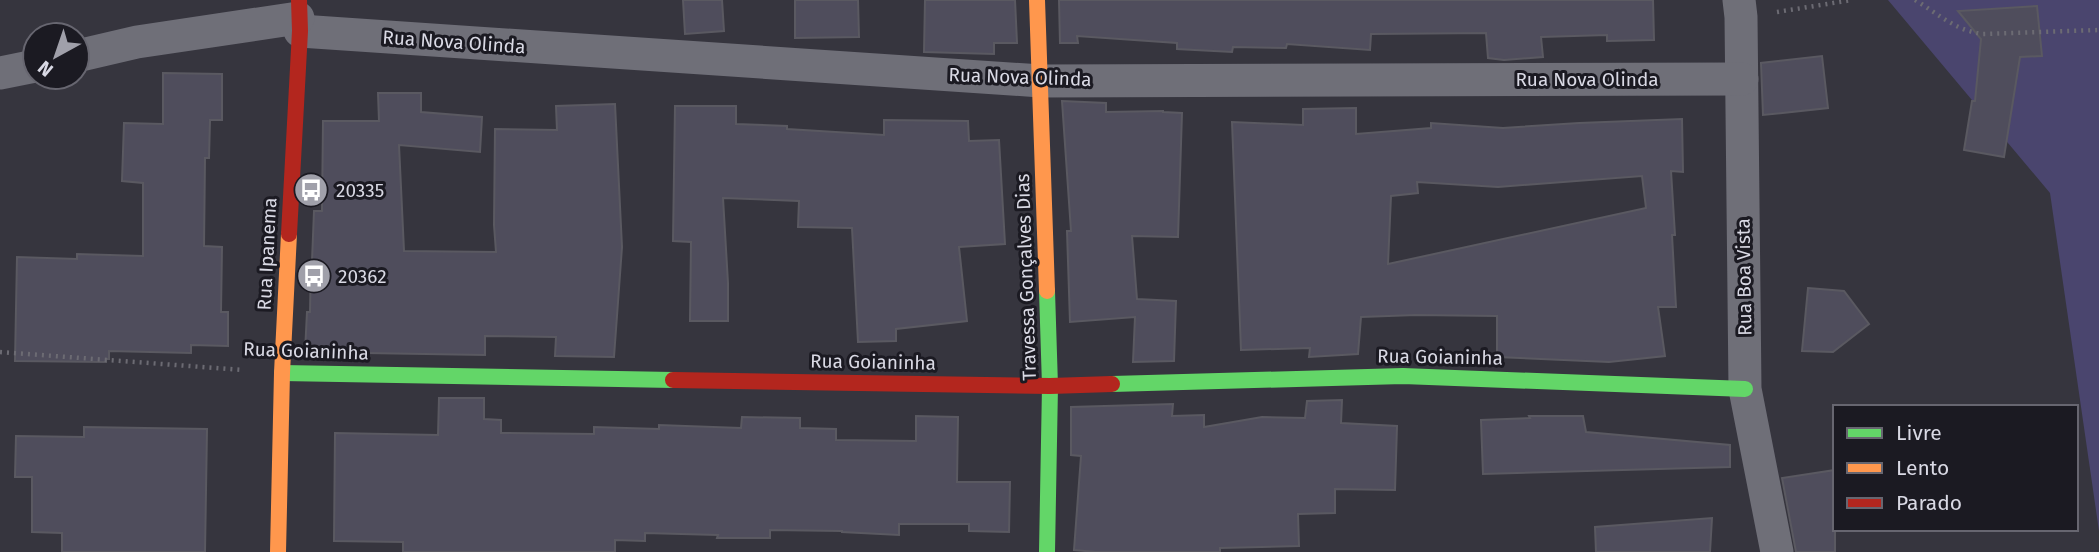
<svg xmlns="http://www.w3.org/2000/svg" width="2099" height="552" font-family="'Fira Sans',sans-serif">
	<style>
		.green { fill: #4a456e }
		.building { fill: #4f4d5c; stroke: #5a5961; stroke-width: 2; fill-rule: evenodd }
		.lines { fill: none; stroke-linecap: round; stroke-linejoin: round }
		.path { stroke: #6c6b73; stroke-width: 4.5; stroke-dasharray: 2 5; stroke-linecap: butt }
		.street { stroke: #6f6f78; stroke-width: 33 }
		.fast { stroke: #63d668; stroke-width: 16 }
		.slow { stroke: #ff974d; stroke-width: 16 }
		.jam { stroke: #b3261e; stroke-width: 16 }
		.labels { text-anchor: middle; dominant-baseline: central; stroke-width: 6; stroke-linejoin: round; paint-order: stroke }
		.street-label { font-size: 19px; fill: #d9d9e4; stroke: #1b1a22 }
		.poi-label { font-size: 19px; fill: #d9d9e4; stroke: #1b1a22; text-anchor: start }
	</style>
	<rect width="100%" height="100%" fill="#36353e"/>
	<!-- green -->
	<polygon class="green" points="1888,0 2099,0 2099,531 2050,193"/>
	<!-- building -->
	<g class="building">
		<polygon points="683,0 722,0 724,31 685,34"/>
		<polygon points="795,0 858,0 859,37 795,38"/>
		<polygon points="925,0 1015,0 1017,43 994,43 994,54 924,52"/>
		<polygon points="1059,0 1653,0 1654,40 1607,41 1607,35 1541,37 1543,57 1504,60 1488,58 1486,33 1371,34 1370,50 1287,44 1286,48 1233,47 1232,52 1177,49 1177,43 1077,36 1078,43 1060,43"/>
		<polygon points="2037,6 2042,56 2020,57 2004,157 1964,150 1972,101 1975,101 1981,39 1958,11"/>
		<polygon points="1822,56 1828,108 1763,115 1761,63"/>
		<polygon points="163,73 222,74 222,120 210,120 209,158 205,158 204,246 222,247 221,312 228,312 228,346 191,345 191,353 109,351 109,359 106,359 106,362 15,361 17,257 77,259 77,254 143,256 143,183 122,181 124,123 163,124"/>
		<polygon points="378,93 421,93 421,112 482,117 480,152 399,145 404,251 496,252 494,225 495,129 557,130 556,106 615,104 622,247 614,357 555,356 556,337 485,336 485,355 305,352 307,312 310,312 311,261 312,261 314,211 322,211 323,121 379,121"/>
		<polygon points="1062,101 1106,103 1106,112 1163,111 1163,112 1182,113 1178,237 1132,236 1137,299 1176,301 1174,361 1133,362 1135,317 1070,322 1067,231 1071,231"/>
		<polygon points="675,106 736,106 736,124 787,126 787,129 884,135 884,120 968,121 969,141 999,140 1005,244 959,247 967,321 896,329 896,341 858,342 852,228 798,227 799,201 723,198 728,283 728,321 690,321 691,242 673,241"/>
		<path d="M 1356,108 L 1356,134 L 1431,128 L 1431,123 L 1503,128 L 1579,123 L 1682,119 L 1683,172 L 1671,171 L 1675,235 L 1672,235 L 1676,307 L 1658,307 L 1665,356 L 1609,362 L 1497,357 L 1497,316 L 1416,315 L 1361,317 L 1358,354 L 1309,357 L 1310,348 L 1241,350 L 1232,122 L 1303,125 L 1303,109 ZM 1642,176 L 1646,208 L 1388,264 L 1391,196 L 1418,193 L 1417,182 L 1498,187 Z"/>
		<polygon points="1808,288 1844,291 1869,324 1833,352 1802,351"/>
		<polygon points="439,398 484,398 484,419 501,420 501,433 594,434 594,427 659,429 659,425 741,428 742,417 800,418 800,428 836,429 836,440 916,441 916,416 958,417 957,482 1010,482 1009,532 969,531 969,524 899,524 899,535 842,532 842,531 770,530 770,538 717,538 718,535 645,533 645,541 615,540 615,552 403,552 403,542 334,541 335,433 438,435"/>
		<polygon points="1342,400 1341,423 1397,426 1395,490 1335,489 1335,513 1298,514 1299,546 1220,548 1220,552 1096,552 1074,550 1081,456 1071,455 1071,407 1173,404 1172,416 1204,415 1204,427 1262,417 1305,418 1307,401"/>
		<polygon points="1529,416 1583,416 1586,432 1730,445 1730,467 1483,474 1481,420 1530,418"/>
		<polygon points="84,427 207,429 205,552 62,552 62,533 32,532 32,477 15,477 16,436 84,437"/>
		<polygon points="1835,470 1835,552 1796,552 1782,478"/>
		<polygon points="1712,518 1710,552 1596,552 1595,527"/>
	</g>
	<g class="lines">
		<!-- path -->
		<g class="path">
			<path d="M 1915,0 C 1937,13 1956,31 1983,34 L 2099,30"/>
			<polyline points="1777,12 1852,0"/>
			<polyline points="0,352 243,370"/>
		</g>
		<!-- street -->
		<g class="street">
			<polyline points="1739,0 1741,17 1745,389 1777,552"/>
			<polyline points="300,31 1041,81 1742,79"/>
			<polyline points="77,56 137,42 298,18"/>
			<polyline points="0,73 35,66"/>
		</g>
		<!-- fast -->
		<g class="fast">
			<polyline points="1047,291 1050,386 1047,552"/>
			<polyline points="282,373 673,380"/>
			<polyline points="1112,384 1403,376 1745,389"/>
		</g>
		<!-- slow -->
		<g class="slow">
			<polyline points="1037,0 1047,291"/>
			<polyline points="278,552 282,373 289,234"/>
		</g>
		<!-- jam -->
		<g class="jam">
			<polyline points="289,234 300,31 299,0"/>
			<polyline points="673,380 1050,386 1112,384"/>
		</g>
	</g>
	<!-- icons -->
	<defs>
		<g id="bus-disc" transform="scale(1.75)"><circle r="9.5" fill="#a0a0aa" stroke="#1b1a22"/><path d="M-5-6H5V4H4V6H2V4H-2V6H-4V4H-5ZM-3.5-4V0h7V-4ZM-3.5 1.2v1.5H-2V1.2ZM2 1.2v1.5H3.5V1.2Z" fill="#fff"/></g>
	</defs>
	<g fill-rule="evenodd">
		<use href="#bus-disc" x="311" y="190"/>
		<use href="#bus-disc" x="314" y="276"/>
	</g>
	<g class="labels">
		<!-- street labels -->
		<g class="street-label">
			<text transform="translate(454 42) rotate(4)">Rua Nova Olinda</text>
			<text transform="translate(1020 77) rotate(2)">Rua Nova Olinda</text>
			<text x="1587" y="79">Rua Nova Olinda</text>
			<text transform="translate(267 254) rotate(-87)">Rua Ipanema</text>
			<text transform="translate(1026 277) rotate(-92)">Travessa Gonçalves Dias</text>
			<text transform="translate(1744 277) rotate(-91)">Rua Boa Vista</text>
			<text transform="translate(306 351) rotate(2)">Rua Goianinha</text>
			<text transform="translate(1440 357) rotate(1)">Rua Goianinha</text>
			<text transform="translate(873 362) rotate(1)">Rua Goianinha</text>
		</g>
		<!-- poi labels -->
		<g class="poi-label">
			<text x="336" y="190">20335</text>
			<text x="338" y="276">20362</text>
		</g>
	</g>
	<!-- legend -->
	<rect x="1833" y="405" width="245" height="126" fill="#1b1a22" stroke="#676670" stroke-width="2"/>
	<rect x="1847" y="428" width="35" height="10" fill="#63d668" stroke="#676670" stroke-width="2"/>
	<text x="1896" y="440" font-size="21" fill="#d9d9e4">Livre</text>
	<rect x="1847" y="463" width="35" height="10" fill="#ff974d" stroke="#676670" stroke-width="2"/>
	<text x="1896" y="475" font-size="21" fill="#d9d9e4">Lento</text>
	<rect x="1847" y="498" width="35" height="10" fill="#b3261e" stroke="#676670" stroke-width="2"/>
	<text x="1896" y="510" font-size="21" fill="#d9d9e4">Parado</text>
	<!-- north arrow -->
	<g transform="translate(56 56) rotate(220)"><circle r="33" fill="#1b1a22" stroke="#676670" stroke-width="2"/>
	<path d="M0-5L12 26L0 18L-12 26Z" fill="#a0a0aa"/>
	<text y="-10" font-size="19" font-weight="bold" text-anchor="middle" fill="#d9d9e4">N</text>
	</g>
</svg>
